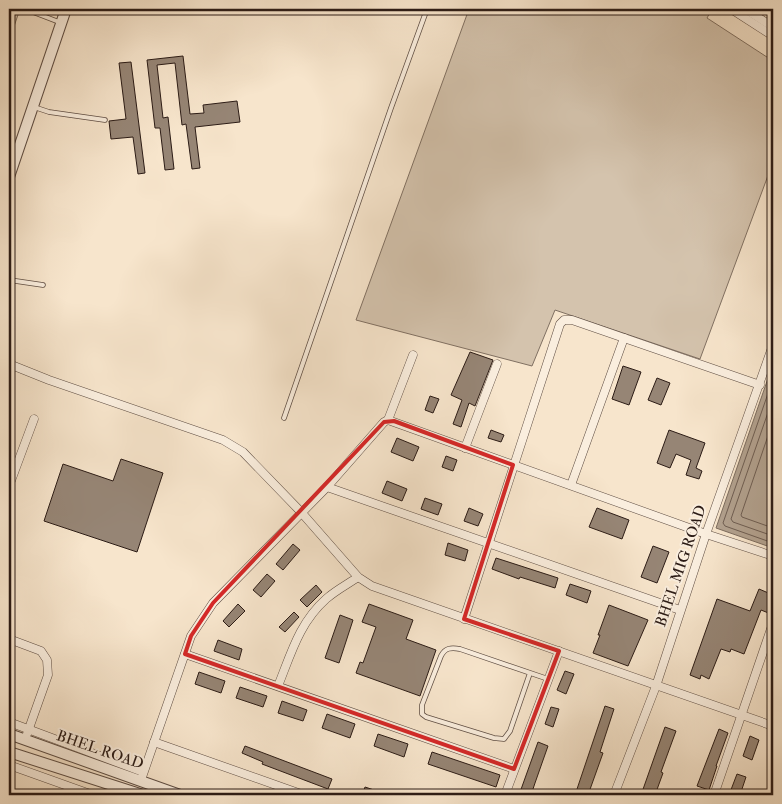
<svg xmlns="http://www.w3.org/2000/svg" width="782" height="804" font-family="'IM FELL Double Pica',serif">
	<style>
		.green { fill: #d4c3ad; stroke: #807062 }
		.water { fill: #b2a18e; stroke: #7c6c5e }
		.lines { fill: none; stroke-linecap: round; stroke-linejoin: round }
		.shore { stroke: #6f5e52; stroke-width: 1 }
		.building { fill: #968575; stroke: #2c1c16 }
		.service-casing { stroke: #5f4e44; stroke-width: 5.5 }
		.minor-casing { stroke: #5f4e44; stroke-width: 9 }
		.tertiary-casing { stroke: #5f4e44; stroke-width: 12 }
		.service { stroke: #faeede; stroke-width: 4 }
		.minor { stroke: #faeede; stroke-width: 8 }
		.tertiary { stroke: #faeede; stroke-width: 10 }
		.marked { fill: none; stroke: #d62828; stroke-width: 4; stroke-linejoin: round }
		.labels { text-anchor: middle; dominant-baseline: central; stroke-width: 4; stroke-linejoin: round; paint-order: stroke }
		.street-label { font-size: 15px; fill: #2c1c16; stroke: #faeede }
	</style>
	<rect width="100%" height="100%" fill="#f7e5cc"/>
	<filter id="stains"><feTurbulence type="fractalNoise" baseFrequency=".004" numOctaves="4"/><feColorMatrix values="0 0 0 0 .2 0 0 0 0 .09 0 0 0 0 .02 0 0 0 .5 -.17"/></filter>
	<radialGradient id="worn" r=".72"><stop offset=".6" stop-color="#630" stop-opacity="0"/><stop offset="1" stop-color="#630" stop-opacity=".3"/></radialGradient>
	<!-- green -->
	<g class="green">
		<polygon points="9,9 20,9 9,41"/>
		<polygon points="469,9 712,9 707,18 773,61 773,162 700,359 555,310 532,366 356,320"/>
	</g>
	<!-- water -->
	<polygon class="water" points="773,364 773,548 716,528"/>
	<g class="lines">
		<!-- shore -->
		<g class="shore">
			<polyline points="773,379 723,523 725,526 773,543"/>
			<polyline points="773,398 731,519 733,522 773,536"/>
			<polyline points="773,421 741,515 742,517 773,528"/>
		</g>
	</g>
	<!-- building -->
	<g class="building">
		<polygon points="183,56 190,114 204,113 203,105 237,101 240,122 195,127 200,168 192,169 186,124 182,125 175,63 157,65 163,118 168,117 174,169 165,170 160,128 155,128 147,60"/>
		<polygon points="131,62 145,173 138,174 133,137 111,139 109,121 126,119 119,63"/>
		<polygon points="470,352 493,360 475,406 469,403 461,427 453,424 462,400 451,395"/>
		<polygon points="623,366 641,372 629,405 612,399"/>
		<polygon points="657,378 670,383 661,405 648,400"/>
		<polygon points="430,396 439,399 433,413 425,410"/>
		<polygon points="491,430 504,435 501,442 488,438"/>
		<polygon points="669,430 705,443 696,468 702,471 699,479 686,475 691,460 676,454 670,468 657,463"/>
		<polygon points="397,438 419,447 413,461 391,452"/>
		<polygon points="446,456 457,460 453,471 442,467"/>
		<polygon points="121,459 163,473 137,552 44,521 63,464 113,481"/>
		<polygon points="387,481 407,489 402,501 382,493"/>
		<polygon points="425,498 442,504 438,515 421,509"/>
		<polygon points="469,508 483,514 478,526 464,521"/>
		<polygon points="597,508 629,520 622,539 589,527"/>
		<polygon points="448,543 468,550 465,561 445,555"/>
		<polygon points="293,544 300,550 283,570 276,564"/>
		<polygon points="653,546 669,552 657,583 641,577"/>
		<polygon points="496,558 558,578 555,588 520,577 519,579 492,569"/>
		<polygon points="267,574 275,581 261,597 253,590"/>
		<polygon points="570,584 591,591 587,603 566,595"/>
		<polygon points="316,585 322,592 307,607 300,600"/>
		<polygon points="759,589 773,595 773,609 771,614 761,610 744,654 731,649 730,652 721,649 709,679 701,675 700,679 690,675 717,599 750,611"/>
		<polygon points="238,604 245,611 229,627 223,621"/>
		<polygon points="369,604 413,620 406,639 436,650 420,696 356,673 360,662 363,663 376,627 362,622"/>
		<polygon points="609,605 648,620 628,666 593,653 600,635 598,635"/>
		<polygon points="294,612 299,617 285,632 279,627"/>
		<polygon points="340,615 353,620 339,663 325,658"/>
		<polygon points="218,640 242,649 239,660 214,651"/>
		<polygon points="565,671 574,674 566,694 557,690"/>
		<polygon points="199,672 225,681 221,693 195,684"/>
		<polygon points="240,687 267,696 263,707 236,698"/>
		<polygon points="282,701 307,710 303,721 278,713"/>
		<polygon points="605,706 614,709 600,752 603,753 588,795 575,795"/>
		<polygon points="551,707 559,709 553,727 545,724"/>
		<polygon points="327,714 355,724 350,738 322,728"/>
		<polygon points="665,727 676,731 661,772 663,773 655,795 641,795"/>
		<polygon points="719,729 728,733 716,766 717,766 709,790 697,786"/>
		<polygon points="378,734 408,744 404,757 374,746"/>
		<polygon points="750,736 759,740 752,760 743,756"/>
		<polygon points="538,742 548,746 535,783 531,795 519,795"/>
		<polygon points="245,746 332,779 328,789 262,764 263,762 242,753"/>
		<polygon points="432,752 500,775 496,787 428,764"/>
		<polygon points="737,774 746,777 740,795 729,795"/>
		<polygon points="365,787 386,794 386,795 362,795"/>
	</g>
	<g class="lines">
		<!-- service casing -->
		<g class="service-casing">
			<g id="service">
				<polyline points="25,9 59,22"/>
				<polyline points="34,107 49,112 105,120"/>
				<polyline points="9,280 43,285"/>
				<polyline points="284,418 391,108 427,9"/>
				<path d="M 530,673 L 510,731 L 504,739 L 494,738 L 426,717 L 422,714 L 422,705 L 441,656 C 445,648 451,647 460,649 L 548,679"/>
			</g>
		</g>
		<!-- minor casing -->
		<g class="minor-casing">
			<g id="minor">
				<polyline points="731,9 773,36"/>
				<polyline points="745,9 773,27"/>
				<polyline points="9,364 49,380 223,440 243,452 301,512 358,577 372,586 773,726"/>
				<polyline points="388,420 413,355"/>
				<polyline points="465,448 497,364"/>
				<polyline points="571,485 624,338"/>
				<polyline points="9,486 34,419"/>
				<polyline points="327,487 680,610"/>
				<polyline points="464,619 560,324 564,320 572,320 760,385"/>
				<polyline points="9,639 41,651 47,660 48,675 27,734"/>
				<polyline points="185,654 514,769"/>
				<path d="M 278,686 C 291,654 299,623 326,599 C 336,590 348,584 358,577"/>
				<polyline points="9,722 143,772"/>
				<polyline points="154,742 304,795"/>
				<polyline points="9,765 93,795"/>
				<polyline points="141,780 191,636 213,603 327,487 384,422 388,420 706,534 773,556"/>
				<polyline points="505,795 559,651"/>
				<polyline points="614,795 656,686 706,534 773,345"/>
				<polyline points="714,795 773,623"/>
			</g>
		</g>
		<!-- tertiary casing -->
		<g class="tertiary-casing">
			<g id="tertiary">
				<polyline points="9,177 66,9"/>
				<polyline points="9,734 180,795"/>
				<polyline points="9,752 143,795"/>
			</g>
		</g>
		<!-- service -->
		<use href="#service" class="service"/>
		<!-- minor -->
		<use href="#minor" class="minor"/>
		<!-- tertiary -->
		<use href="#tertiary" class="tertiary"/>
	</g>
	<!-- marked area -->
	<path class="marked" d="M 394,421 L 513,465 L 464,619 L 559,651 L 514,769 L 185,654 L 191,636 L 213,603 L 384,422 Z"/>
	<g class="labels">
		<!-- street labels -->
		<g class="street-label">
			<text transform="translate(681 566) rotate(-71)">BHEL MIG ROAD</text>
			<text transform="translate(100 750) rotate(19)">BHEL ROAD</text>
		</g>
	</g>
	<!-- margin -->
	<rect width="782" height="804" fill="none" stroke="#f7e5cc" stroke-width="30"/>
	<rect x="10" y="10" width="762" height="784" fill="none" stroke="#2c1c16" stroke-width="2.5"/>
	<rect x="15" y="15" width="752" height="774" fill="none" stroke="#2c1c16"/>
	<rect width="100%" height="100%" filter="url(#stains)"/>
	<rect width="100%" height="100%" fill="url(#worn)"/>
</svg>
